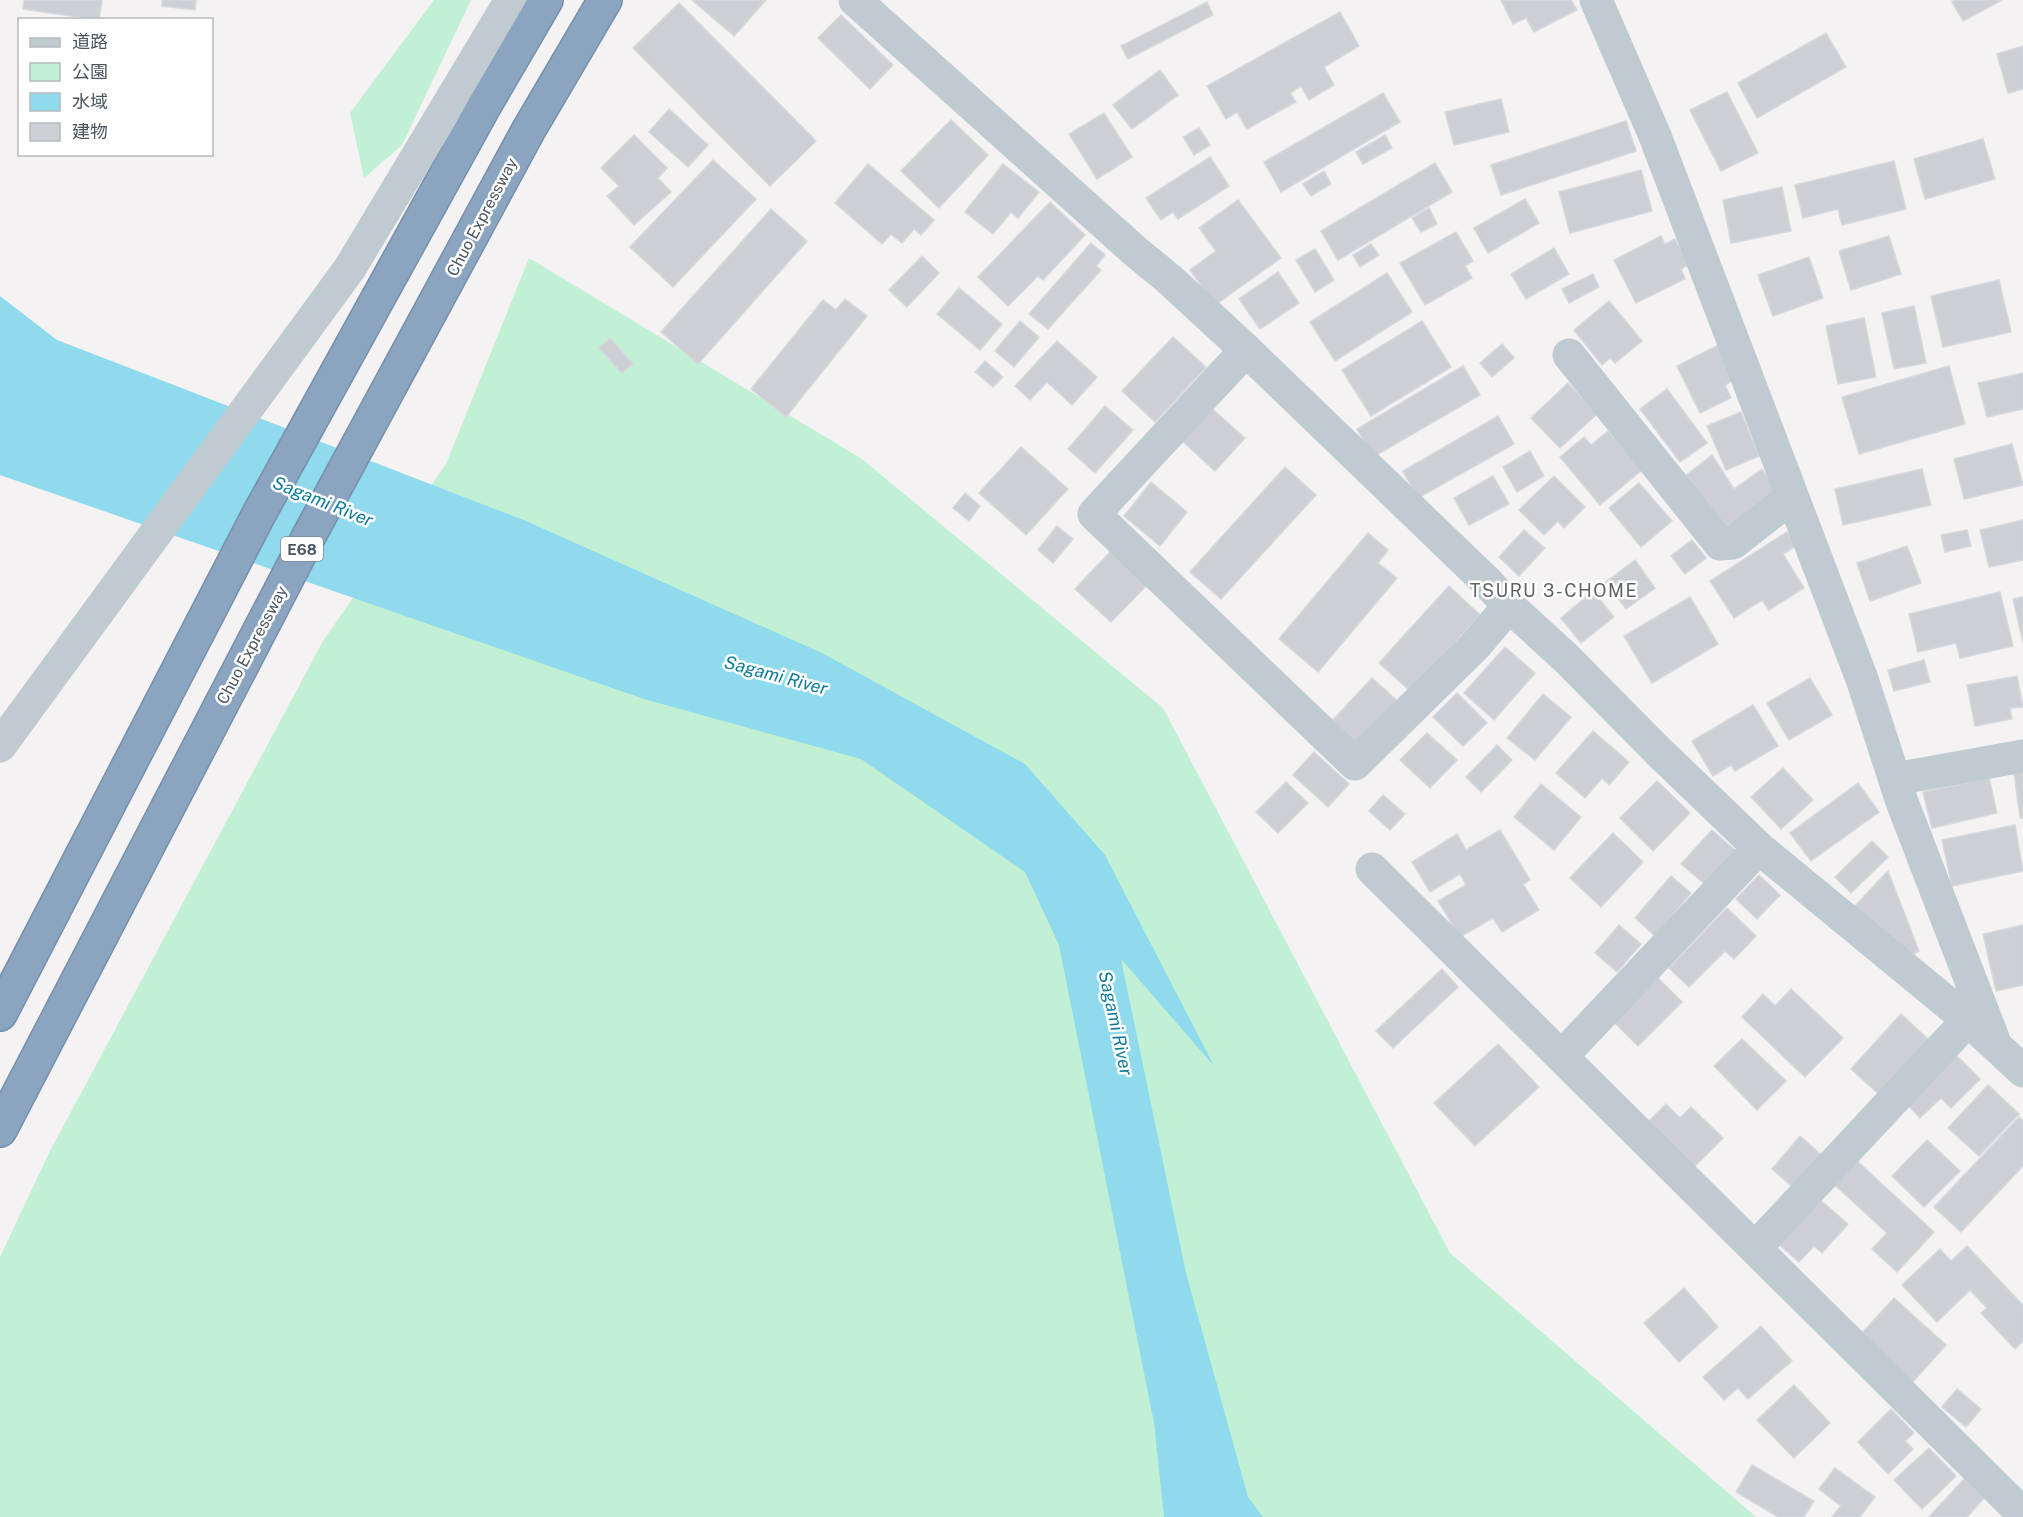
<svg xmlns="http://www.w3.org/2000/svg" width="2023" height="1517" font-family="'Public Sans','Noto Sans JP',sans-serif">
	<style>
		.green { fill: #c2f0d4 }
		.water { fill: #90daed }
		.building { fill: #cccfd4; stroke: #d6d8dd; stroke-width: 1.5 }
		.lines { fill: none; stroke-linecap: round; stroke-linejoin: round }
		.highway-casing { stroke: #7690ac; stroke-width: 36 }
		.minor { stroke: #c0cad1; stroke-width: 33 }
		.highway { stroke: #8ba5c0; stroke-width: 33 }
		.labels { text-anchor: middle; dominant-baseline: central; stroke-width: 5; stroke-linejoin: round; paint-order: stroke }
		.shield { fill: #fff; stroke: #808990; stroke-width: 1.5 }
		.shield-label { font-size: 15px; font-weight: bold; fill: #4a5660 }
		.street-label { font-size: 16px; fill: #4a5660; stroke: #fff }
		.water-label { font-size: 18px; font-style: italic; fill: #0d7b98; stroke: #fff }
		.neighbourhood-label { font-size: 18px; letter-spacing: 1.5px; fill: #5f6267; stroke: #fff }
	</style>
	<rect width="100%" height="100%" fill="#f4f2f2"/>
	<!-- green -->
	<g class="green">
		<polygon points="434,0 471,0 402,145 364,178 350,113"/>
		<polygon points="529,258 862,459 1163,708 1450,1253 1756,1517 0,1517 0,1257 49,1153 323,641 446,464"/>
	</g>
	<!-- water -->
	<polygon class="water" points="0,296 57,340 526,521 822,653 1025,764 1105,855 1214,1066 1121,959 1186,1273 1248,1497 1263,1517 1164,1517 1154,1423 1059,945 1025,872 861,759 644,699 0,475"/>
	<!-- building -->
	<g class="building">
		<polygon points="24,0 102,0 99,20 23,9"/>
		<polygon points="162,0 196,0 195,10 162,6"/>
		<polygon points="692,0 766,0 734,36"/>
		<polygon points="1501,0 1571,0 1577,10 1534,32 1526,18 1513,24"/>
		<polygon points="1955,0 2002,0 1963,21 1952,2"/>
		<polygon points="1207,2 1213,15 1128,59 1121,46"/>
		<polygon points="679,3 816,141 770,186 633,48"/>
		<polygon points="1340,12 1359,46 1324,67 1334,85 1309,100 1301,86 1290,93 1296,102 1247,129 1237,112 1226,119 1207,86"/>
		<polygon points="841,15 893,65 870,89 818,38"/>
		<polygon points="1826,33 1846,67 1757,118 1738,83"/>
		<polygon points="2023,46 2023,89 2008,93 1997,54"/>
		<polygon points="1160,70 1178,95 1132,129 1113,105"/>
		<polygon points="1727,92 1758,153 1721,171 1690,110"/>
		<polygon points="1383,93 1400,122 1281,192 1264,162"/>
		<polygon points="1501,99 1509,132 1454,145 1445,112"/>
		<polygon points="669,109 708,145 688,167 649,132"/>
		<polygon points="1104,113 1132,157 1097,179 1069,134"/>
		<polygon points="951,120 988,155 939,208 901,171"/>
		<polygon points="1626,121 1636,151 1501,195 1491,165"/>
		<polygon points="1199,128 1210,145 1194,155 1183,137"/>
		<polygon points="634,135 667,168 658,178 671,192 634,225 607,196 619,186 601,168"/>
		<polygon points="1385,135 1392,148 1363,164 1356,152"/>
		<polygon points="1983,139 1995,179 1925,199 1914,159"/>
		<polygon points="1210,157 1229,186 1178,219 1173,212 1161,220 1146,198"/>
		<polygon points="713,160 756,199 673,287 630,247"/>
		<polygon points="1894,161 1906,209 1842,225 1838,209 1803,218 1795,185"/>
		<polygon points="1435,163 1452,192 1338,260 1321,231"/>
		<polygon points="868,164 934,220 921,235 914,229 902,243 891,234 882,244 835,203"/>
		<polygon points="1003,164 1039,192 1018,218 1011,212 993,234 965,212"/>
		<polygon points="1641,170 1652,211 1570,233 1559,192"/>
		<polygon points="1324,171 1331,184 1311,196 1303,184"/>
		<polygon points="1782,187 1791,231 1731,243 1723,200"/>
		<polygon points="1525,199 1539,223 1488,253 1474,228"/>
		<polygon points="1238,200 1281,258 1215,305 1190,270 1216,251 1199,228"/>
		<polygon points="1050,202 1085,235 1043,280 1038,276 1008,306 978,277"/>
		<polygon points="1429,208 1437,224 1421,232 1412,218"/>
		<polygon points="771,209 807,241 698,364 661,332"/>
		<polygon points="1456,232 1473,261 1465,266 1472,278 1425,305 1400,263"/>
		<polygon points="1661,236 1665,244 1675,239 1688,265 1681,269 1685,279 1636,303 1614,260"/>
		<polygon points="1889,236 1901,274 1851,290 1839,251"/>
		<polygon points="1091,243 1105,255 1096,266 1101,270 1048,329 1029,314"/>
		<polygon points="1371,244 1379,255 1360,267 1353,255"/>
		<polygon points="1554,248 1569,274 1526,299 1511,274"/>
		<polygon points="1315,249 1334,280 1315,292 1296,260"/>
		<polygon points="922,256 939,273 907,307 889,290"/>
		<polygon points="1809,257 1823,298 1773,316 1758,275"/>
		<polygon points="1278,272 1299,303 1260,329 1239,299"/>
		<polygon points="1387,273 1412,312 1335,361 1310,322"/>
		<polygon points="1593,274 1599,287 1569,303 1562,289"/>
		<polygon points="1999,280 2011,332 1943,347 1931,296"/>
		<polygon points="959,288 1002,324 980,350 937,314"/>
		<polygon points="845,299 867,316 786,417 751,389 823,300 836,310"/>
		<polygon points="1609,301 1642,341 1615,363 1610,358 1602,365 1574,330"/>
		<polygon points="1914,306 1926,363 1894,369 1882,313"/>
		<polygon points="1864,318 1876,377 1838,384 1826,326"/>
		<polygon points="1020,321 1039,337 1014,367 995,351"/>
		<polygon points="1422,321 1451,367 1371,416 1342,370"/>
		<polygon points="1173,337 1206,367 1155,422 1122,391"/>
		<polygon points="610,338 633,364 622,373 599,348"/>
		<polygon points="1057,341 1097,377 1072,405 1047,382 1030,400 1015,386"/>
		<polygon points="1502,344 1514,358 1492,377 1480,363"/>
		<polygon points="1718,345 1735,379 1725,385 1731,398 1700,413 1677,366"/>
		<polygon points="985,361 1003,377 993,387 975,372"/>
		<polygon points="1463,366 1480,395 1373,457 1357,429"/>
		<polygon points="1949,366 1965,424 1859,454 1842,397"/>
		<polygon points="2023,373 2023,409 1987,417 1978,383"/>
		<polygon points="1568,383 1597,414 1560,448 1531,418"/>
		<polygon points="1667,389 1707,443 1680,462 1640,409"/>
		<polygon points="1105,406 1133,430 1095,473 1068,449"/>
		<polygon points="1209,406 1245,438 1215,471 1179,438"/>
		<polygon points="1741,412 1759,456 1726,470 1707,426"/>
		<polygon points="1498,416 1514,444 1418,498 1403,471"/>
		<polygon points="1608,431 1642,470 1600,505 1560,457 1584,437 1591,445"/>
		<polygon points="2012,444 2023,485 1964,499 1954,459"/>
		<polygon points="1021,447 1068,489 1026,535 979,493"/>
		<polygon points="1530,451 1544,476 1517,492 1503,467"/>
		<polygon points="1712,455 1734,489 1762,469 1779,494 1722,533 1684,477"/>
		<polygon points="1285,467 1316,495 1221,599 1190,572"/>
		<polygon points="1922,469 1931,505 1843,525 1835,489"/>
		<polygon points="1493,476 1509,504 1469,525 1454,498"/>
		<polygon points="1554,476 1585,507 1564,528 1558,521 1544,535 1519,510"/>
		<polygon points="1151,482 1187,512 1160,546 1124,516"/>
		<polygon points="1639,483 1672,521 1641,547 1609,508"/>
		<polygon points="965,493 980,506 969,521 953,508"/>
		<polygon points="2023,520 2023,560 1989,567 1980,530"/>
		<polygon points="1057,526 1073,539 1053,563 1038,550"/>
		<polygon points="1524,530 1545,548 1519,576 1499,557"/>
		<polygon points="1967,530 1971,546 1945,552 1941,535"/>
		<polygon points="1787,532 1796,546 1783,554 1804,588 1769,610 1762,600 1734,618 1710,581"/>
		<polygon points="1368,533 1388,550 1378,563 1397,578 1318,672 1279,639"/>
		<polygon points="1692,540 1706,558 1685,574 1671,556"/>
		<polygon points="1907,546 1921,583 1870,601 1857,563"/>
		<polygon points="1111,551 1147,585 1111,622 1075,589"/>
		<polygon points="1635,560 1655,588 1626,609 1606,582"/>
		<polygon points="1449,586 1480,615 1410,691 1379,663"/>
		<polygon points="1593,591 1614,617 1581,643 1561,618"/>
		<polygon points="2000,592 2013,646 1960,658 1956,643 1918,652 1909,614"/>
		<polygon points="1690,597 1718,644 1652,683 1624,636"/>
		<polygon points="2023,597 2023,643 2013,599"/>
		<polygon points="1505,647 1535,673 1494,720 1464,693"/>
		<polygon points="1924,660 1930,682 1894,691 1888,670"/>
		<polygon points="2017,676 2023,707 2010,708 2012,719 1975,726 1967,685"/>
		<polygon points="1372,678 1402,705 1362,749 1332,721"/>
		<polygon points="1810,678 1832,715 1789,740 1767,703"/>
		<polygon points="1457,693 1487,723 1463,746 1433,717"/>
		<polygon points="1543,694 1571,717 1535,760 1507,738"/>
		<polygon points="1753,705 1778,746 1735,771 1731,765 1713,776 1692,741"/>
		<polygon points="1593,731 1629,762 1609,785 1602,778 1585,798 1556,773"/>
		<polygon points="1427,733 1457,760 1430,788 1400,760"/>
		<polygon points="1497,745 1512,760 1481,792 1466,777"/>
		<polygon points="1314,752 1349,784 1328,807 1293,775"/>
		<polygon points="2023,763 2023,818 2020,818 2013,765"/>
		<polygon points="1783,768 1813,800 1781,829 1751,797"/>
		<polygon points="1989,778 1997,813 1932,828 1923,792"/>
		<polygon points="1657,781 1690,813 1653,851 1620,818"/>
		<polygon points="1286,782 1308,803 1278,833 1256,812"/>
		<polygon points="1858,783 1879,812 1811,861 1790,833"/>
		<polygon points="1541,784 1581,817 1554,850 1514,817"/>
		<polygon points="1383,795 1405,814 1390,830 1369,811"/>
		<polygon points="2015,825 2023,871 1952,886 1942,840"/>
		<polygon points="1500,830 1530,880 1523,884 1539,910 1502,932 1493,918 1460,937 1438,901 1466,885 1460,874 1430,892 1412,862 1457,834 1466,850"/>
		<polygon points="1712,830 1737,852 1707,886 1681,864"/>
		<polygon points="1613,833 1643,862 1601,907 1570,878"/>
		<polygon points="1872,841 1888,857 1851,893 1835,877"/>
		<polygon points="1888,871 1919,951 1907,958 1854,907"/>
		<polygon points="1759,875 1780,895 1757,919 1736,899"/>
		<polygon points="1671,876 1691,893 1655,936 1635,918"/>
		<polygon points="1727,908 1756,936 1734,959 1725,951 1689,987 1669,968"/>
		<polygon points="1619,925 1641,944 1617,972 1595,953"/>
		<polygon points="2023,925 2023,985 1996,991 1983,934"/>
		<polygon points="1442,969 1458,987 1393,1048 1376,1031"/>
		<polygon points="1656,976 1682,1002 1638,1046 1612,1020"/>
		<polygon points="1791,989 1843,1038 1805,1077 1742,1017 1763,994 1775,1006"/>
		<polygon points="1901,1014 1931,1042 1882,1097 1851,1069"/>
		<polygon points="1742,1039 1786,1081 1757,1110 1714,1066"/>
		<polygon points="1498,1044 1539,1087 1475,1146 1434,1103"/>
		<polygon points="1953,1052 1980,1079 1951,1108 1941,1098 1920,1118 1904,1101"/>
		<polygon points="1988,1085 2019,1114 1979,1156 1948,1128"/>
		<polygon points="1666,1104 1680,1118 1691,1107 1723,1138 1692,1169 1646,1124"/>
		<polygon points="2019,1117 2023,1121 2023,1166 1961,1232 1934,1207"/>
		<polygon points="1800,1136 1825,1158 1797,1191 1772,1169"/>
		<polygon points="1927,1140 1960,1171 1924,1207 1892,1176"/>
		<polygon points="1857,1161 1934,1232 1897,1272 1872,1249 1887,1233 1835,1185"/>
		<polygon points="1818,1198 1848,1224 1822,1253 1814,1246 1799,1262 1777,1243"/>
		<polygon points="1967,1246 2023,1305 2023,1341 2015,1349 1981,1313 1987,1308 1970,1290 1937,1322 1902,1285 1940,1249 1951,1261"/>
		<polygon points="1684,1288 1718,1327 1679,1362 1644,1323"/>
		<polygon points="1894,1298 1946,1345 1911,1384 1859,1336"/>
		<polygon points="1761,1326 1792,1361 1748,1399 1738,1388 1724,1400 1703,1377"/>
		<polygon points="1794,1385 1830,1423 1794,1458 1757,1420"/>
		<polygon points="1957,1389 1981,1409 1966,1427 1942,1407"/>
		<polygon points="1891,1409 1914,1433 1905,1441 1913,1449 1888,1474 1858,1442"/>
		<polygon points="1929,1448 1956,1476 1922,1509 1894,1480"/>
		<polygon points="1752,1465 1814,1501 1804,1517 1778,1517 1736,1492"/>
		<polygon points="1835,1468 1875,1497 1860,1517 1832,1517 1841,1506 1819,1489"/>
		<polygon points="1964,1479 1984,1498 1967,1517 1929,1517"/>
	</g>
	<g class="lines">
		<!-- highway casing -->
		<g class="highway-casing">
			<g id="highway">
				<polyline points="0,1014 259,514 483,108 546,0"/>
				<polyline points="0,1130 310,534 528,131 605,0"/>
			</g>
		</g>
		<!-- minor -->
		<g class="minor">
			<polyline points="855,0 1136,252 1169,279 1246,350 1488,583 1509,606 1566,658 1658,751 1759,848 1968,1020 2023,1071"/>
			<polyline points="1596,0 1655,136 1862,679 1902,802 1993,1038"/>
			<polyline points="1246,350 1094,514 1355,764 1475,646 1509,606"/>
			<polyline points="1569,355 1720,544 1733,543 1792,497"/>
			<polyline points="0,746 350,268 511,0"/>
			<polyline points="1895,779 2023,756"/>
			<polyline points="1372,869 2023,1514"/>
			<polyline points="1562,1056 1759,848"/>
			<polyline points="1755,1248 1968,1020"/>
		</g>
		<!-- highway -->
		<use href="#highway" class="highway"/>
	</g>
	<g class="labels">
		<!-- shield labels -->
		<rect class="shield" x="281" y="537" width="42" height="24" rx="4.5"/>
		<g class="shield-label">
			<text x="302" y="549">E68</text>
		</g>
		<!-- street labels -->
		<g class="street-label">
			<text transform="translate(482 217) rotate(-62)">Chuo Expressway</text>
			<text transform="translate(252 645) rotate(-62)">Chuo Expressway</text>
		</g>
		<!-- water labels -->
		<g class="water-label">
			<text transform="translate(323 501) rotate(22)">Sagami River</text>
			<text transform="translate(776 675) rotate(15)">Sagami River</text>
			<text transform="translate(1116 1023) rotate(78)">Sagami River</text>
		</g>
		<!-- neighbourhood labels -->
		<g class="neighbourhood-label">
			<text x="1554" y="590">TSURU 3-CHOME</text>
		</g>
	</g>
	<!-- legend -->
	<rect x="18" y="18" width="195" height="138" fill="#ffffff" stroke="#b7bbbf" stroke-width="1.5"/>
	<rect x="30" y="38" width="30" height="9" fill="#c0cad1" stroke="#b7bbbf" stroke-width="1.5"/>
	<text x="72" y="48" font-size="18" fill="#4a5660">道路</text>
	<rect x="30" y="63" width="30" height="18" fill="#c2f0d4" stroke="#b7bbbf" stroke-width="1.5"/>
	<text x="72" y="78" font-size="18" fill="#4a5660">公園</text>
	<rect x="30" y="93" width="30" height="18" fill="#90daed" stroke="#b7bbbf" stroke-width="1.5"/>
	<text x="72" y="108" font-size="18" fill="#4a5660">水域</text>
	<rect x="30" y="123" width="30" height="18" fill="#cccfd4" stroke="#b7bbbf" stroke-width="1.5"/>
	<text x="72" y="138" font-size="18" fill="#4a5660">建物</text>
</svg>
